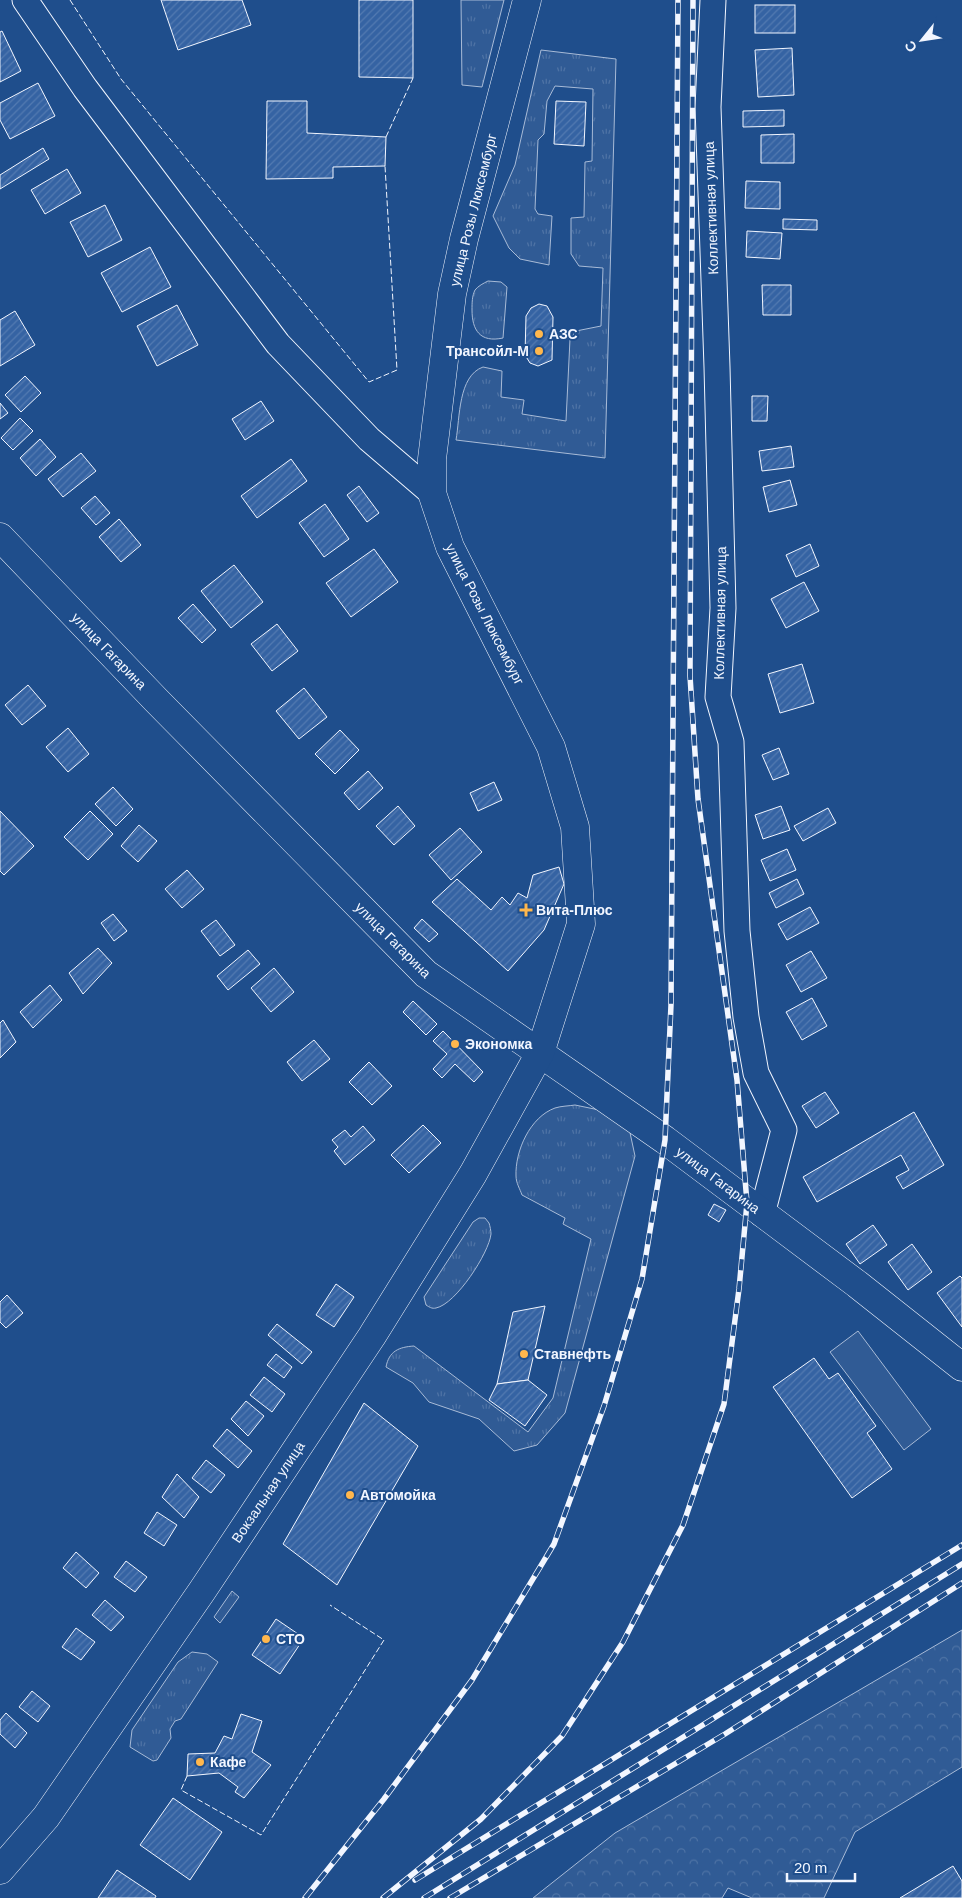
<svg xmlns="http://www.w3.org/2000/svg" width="962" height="1898" font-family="Arial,sans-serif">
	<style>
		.grass { fill: url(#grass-tufts); stroke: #a8bbd7 }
		.forest { fill: url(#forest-crowns); stroke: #a8bbd7 }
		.built { fill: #305b95; stroke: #a8bbd7 }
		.building { fill: url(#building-hatch); stroke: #f2f6ff }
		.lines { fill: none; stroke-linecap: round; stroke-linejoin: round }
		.minor-casing { stroke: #f2f6ff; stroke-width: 27 }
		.major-casing { stroke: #f2f6ff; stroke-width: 29 }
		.minor { stroke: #1f4e8c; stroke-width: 25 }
		.major { stroke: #1f4e8c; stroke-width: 28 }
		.rail-casing { stroke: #f2f6ff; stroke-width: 5.5 }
		.rail { stroke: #1f4e8c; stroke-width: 4; stroke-dasharray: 11; stroke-linecap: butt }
		.fence { stroke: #f2f6ff; stroke-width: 1; stroke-dasharray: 6 2.5; stroke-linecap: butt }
		.poi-dot { fill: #ffb74d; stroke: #1f4e8c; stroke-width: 2 }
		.labels { text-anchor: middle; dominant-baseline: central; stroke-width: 4; stroke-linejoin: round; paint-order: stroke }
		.street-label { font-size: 14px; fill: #f2f6ff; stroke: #1f4e8c }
		.poi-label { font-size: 14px; font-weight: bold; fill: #f2f6ff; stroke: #1f4e8c; text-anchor: start }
	</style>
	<defs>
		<pattern id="grass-tufts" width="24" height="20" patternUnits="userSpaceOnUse" patternTransform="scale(1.25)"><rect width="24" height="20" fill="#305b95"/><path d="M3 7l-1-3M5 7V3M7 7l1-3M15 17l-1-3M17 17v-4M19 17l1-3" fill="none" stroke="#4e73a5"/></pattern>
		<pattern id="forest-crowns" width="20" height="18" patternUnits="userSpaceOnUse" patternTransform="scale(1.25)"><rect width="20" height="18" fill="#305b95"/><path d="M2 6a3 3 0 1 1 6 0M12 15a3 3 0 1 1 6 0" fill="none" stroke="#4e73a5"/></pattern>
		<pattern id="building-hatch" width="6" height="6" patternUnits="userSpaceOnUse" patternTransform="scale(1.25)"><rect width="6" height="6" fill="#3563a3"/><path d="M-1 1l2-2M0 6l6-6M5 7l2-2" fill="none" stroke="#537ab1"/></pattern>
	</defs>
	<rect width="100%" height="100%" fill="#1f4e8c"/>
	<!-- grass -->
	<g class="grass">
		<polygon points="461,0 504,0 482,87 462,85"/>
		<path d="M 541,50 L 616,59 L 605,458 L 456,440 C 460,418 458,376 483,367 L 502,371 L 501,397 L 524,400 L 522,414 L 566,421 L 570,339 L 576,331 L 601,326 L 603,268 L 579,266 L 571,254 L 571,218 L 584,217 L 585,162 L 592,161 L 593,89 L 555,86 L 547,101 L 544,134 L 538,140 L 535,209 L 538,214 L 552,216 L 549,265 L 520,259 L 509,248 L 493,216 L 515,165 Z"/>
		<path d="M 488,281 L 501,282 L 507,287 L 503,338 C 480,343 472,330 472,310 C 472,303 472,296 475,290 C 478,286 484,283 488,281 Z"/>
		<path d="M 575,1105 L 604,1111 L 629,1128 L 635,1156 L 565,1413 L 537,1445 L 514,1451 L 479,1419 L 429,1402 L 413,1383 L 386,1367 C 389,1351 399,1347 414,1346 L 528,1432 L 553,1398 L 591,1239 L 563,1224 L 565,1218 L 522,1195 C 520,1189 516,1183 516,1176 C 515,1151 530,1117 555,1108 C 561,1106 569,1106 575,1105 Z"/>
		<path d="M 479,1218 L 485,1218 L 489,1223 C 490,1226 491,1231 491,1234 C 489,1253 456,1304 436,1308 C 432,1309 429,1307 426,1305 L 424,1297 L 473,1222 Z"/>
		<polygon points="232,1591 239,1597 220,1623 214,1617"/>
		<polygon points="192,1652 207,1654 218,1662 181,1719 175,1721 170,1729 171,1738 157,1760 153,1761 130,1747 132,1730 178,1662"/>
	</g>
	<!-- forest -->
	<polygon class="forest" points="962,1630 962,1767 855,1832 824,1898 752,1898 728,1888 722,1898 533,1898 615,1833"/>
	<!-- built -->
	<polygon class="built" points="858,1331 931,1429 904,1450 830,1352"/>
	<!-- building -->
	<g class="building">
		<polygon points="161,0 242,0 251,25 178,50"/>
		<polygon points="359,0 413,0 413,78 359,77"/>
		<rect x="755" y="5" width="40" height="28"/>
		<polygon points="2,31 21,71 0,82 0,32"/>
		<polygon points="792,48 794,95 758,97 755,50"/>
		<polygon points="38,83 55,116 10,139 0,120 0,103"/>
		<polygon points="267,101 307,101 307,133 386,137 385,166 333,167 333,178 266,179"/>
		<polygon points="556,101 586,102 584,146 554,144"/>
		<polygon points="784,110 784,126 743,127 743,111"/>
		<polygon points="794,134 794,163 761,163 761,135"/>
		<polygon points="43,148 49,159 0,189 0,175"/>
		<polygon points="67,169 81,193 45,214 31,190"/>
		<polygon points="746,181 780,182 780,209 745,208"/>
		<polygon points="105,205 122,240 88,257 70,222"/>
		<polygon points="783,219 817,220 817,230 783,229"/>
		<polygon points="747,231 782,233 780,259 746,257"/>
		<polygon points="150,247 171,287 122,312 101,273"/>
		<polygon points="762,285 791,285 791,315 763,315"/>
		<polygon points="539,304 547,306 553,317 552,360 538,366 530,363 525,355 526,316 531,308"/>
		<polygon points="177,305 198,345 157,366 137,326"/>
		<polygon points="15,311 35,345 0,366 0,320"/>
		<polygon points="25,376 41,393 21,412 5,395"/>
		<polygon points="752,396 768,396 767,421 752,421"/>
		<polygon points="261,401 274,421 245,440 232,419"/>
		<polygon points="0,403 8,413 0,419"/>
		<polygon points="20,418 33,431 13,450 1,438"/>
		<polygon points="40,439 56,457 36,476 20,458"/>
		<polygon points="791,446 794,467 762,471 759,451"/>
		<polygon points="81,453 96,471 63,497 48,479"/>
		<polygon points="291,459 307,481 257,518 241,496"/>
		<polygon points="790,480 797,505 769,512 763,487"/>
		<polygon points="359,486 379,513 367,522 347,495"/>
		<polygon points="95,496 110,513 96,525 81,508"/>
		<polygon points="325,504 349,539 324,557 299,523"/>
		<polygon points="119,519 141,545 121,562 99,537"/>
		<polygon points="810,544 819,566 796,577 786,555"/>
		<polygon points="374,549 398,582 351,617 326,583"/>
		<polygon points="234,565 263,602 231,628 201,591"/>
		<polygon points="804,582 819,611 786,628 771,599"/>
		<polygon points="193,604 216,630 202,643 178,618"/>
		<polygon points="277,624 298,651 272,671 251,644"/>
		<polygon points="802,664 814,703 780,713 768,674"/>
		<polygon points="28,685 46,706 22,725 5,705"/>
		<polygon points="304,688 327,717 299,739 276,711"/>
		<polygon points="68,728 89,754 68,772 46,747"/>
		<polygon points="340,730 359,750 335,774 315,754"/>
		<polygon points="779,748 789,774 773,780 762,755"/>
		<polygon points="368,771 383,788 359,810 344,793"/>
		<polygon points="494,782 502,800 478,811 470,793"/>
		<polygon points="113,787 133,809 116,826 95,804"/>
		<polygon points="398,806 415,826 394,845 376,826"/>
		<polygon points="781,806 790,830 763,839 755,815"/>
		<polygon points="828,808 836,823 803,841 794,826"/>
		<polygon points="0,811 34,846 4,875 0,871"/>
		<polygon points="90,811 113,834 88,860 64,837"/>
		<polygon points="139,825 157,841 138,862 121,846"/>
		<polygon points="460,828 482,852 451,880 429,855"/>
		<polygon points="787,849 796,870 770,881 761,860"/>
		<polygon points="559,867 564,884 544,930 508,971 432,902 457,879 491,910 502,897 510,905 518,893 527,898 533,875"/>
		<polygon points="187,870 204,889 182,908 165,889"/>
		<polygon points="797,879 804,894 776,908 769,893"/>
		<polygon points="810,907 819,923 787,940 778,924"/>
		<polygon points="113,914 127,931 114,941 101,923"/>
		<polygon points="422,919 438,934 429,942 414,928"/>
		<polygon points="216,920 235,945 220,956 201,931"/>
		<polygon points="98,948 112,963 83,994 69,973"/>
		<polygon points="248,950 260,964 228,990 217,976"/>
		<polygon points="811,951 827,978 801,992 786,965"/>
		<polygon points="274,968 294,992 271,1012 251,988"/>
		<polygon points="50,985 62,1000 33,1028 20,1012"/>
		<polygon points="812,998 827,1026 802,1040 786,1012"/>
		<polygon points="413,1001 437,1024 426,1035 403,1012"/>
		<polygon points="3,1020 16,1042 0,1058 0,1023"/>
		<polygon points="443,1031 483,1072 474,1082 455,1064 442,1078 433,1069 447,1054 433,1041"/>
		<polygon points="314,1040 330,1059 302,1081 287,1062"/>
		<polygon points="369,1062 392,1086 372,1105 349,1082"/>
		<polygon points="825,1092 839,1113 816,1128 802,1106"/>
		<polygon points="914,1112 944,1165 903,1189 896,1177 909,1170 901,1155 817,1202 803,1177"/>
		<polygon points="423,1125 441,1143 409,1173 391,1155"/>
		<polygon points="363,1126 375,1140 345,1165 334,1151 338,1147 332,1140 345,1130 351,1137"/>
		<polygon points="714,1204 726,1210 719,1222 708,1215"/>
		<polygon points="873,1225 887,1245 860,1264 846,1244"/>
		<polygon points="912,1244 932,1272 908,1290 888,1262"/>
		<polygon points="960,1276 962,1278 962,1327 937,1293"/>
		<polygon points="336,1284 354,1297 334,1327 316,1315"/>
		<polygon points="7,1295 23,1313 6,1328 0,1322 0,1302"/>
		<polygon points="545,1306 528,1380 497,1384 513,1312"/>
		<polygon points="277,1324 312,1352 302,1364 268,1335"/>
		<polygon points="276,1354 292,1367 284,1378 267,1365"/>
		<polygon points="814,1358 829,1379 838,1373 876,1426 867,1433 892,1469 852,1498 773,1387"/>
		<polygon points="264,1377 285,1394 272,1412 250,1395"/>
		<polygon points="528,1380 547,1395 525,1426 489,1400 497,1384"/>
		<polygon points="246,1401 264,1416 248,1436 231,1419"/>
		<polygon points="364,1403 418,1446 337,1585 283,1544"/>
		<polygon points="227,1429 252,1451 238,1468 213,1446"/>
		<polygon points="206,1460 225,1475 211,1493 192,1478"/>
		<polygon points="177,1474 199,1497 184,1518 162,1497"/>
		<polygon points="157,1512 177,1525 164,1546 144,1533"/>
		<polygon points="76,1552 99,1573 86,1588 63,1568"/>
		<polygon points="126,1561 147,1577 135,1592 114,1577"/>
		<polygon points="105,1600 124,1617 111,1631 92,1615"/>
		<polygon points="276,1619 304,1638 280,1674 252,1655"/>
		<polygon points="76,1628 95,1642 81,1660 62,1647"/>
		<polygon points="32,1691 50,1706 38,1722 19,1707"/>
		<polygon points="6,1713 27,1733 15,1748 0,1734 0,1720"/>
		<polygon points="241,1714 262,1721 252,1752 271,1765 244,1798 235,1792 238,1787 219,1773 187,1776 188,1754 215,1753 224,1736 232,1739"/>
		<polygon points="173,1798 222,1832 190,1880 140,1845"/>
		<polygon points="953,1866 962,1881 962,1898 900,1898"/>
		<polygon points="117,1870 156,1896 155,1898 98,1898"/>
	</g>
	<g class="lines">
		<!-- minor casing -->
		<g class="minor-casing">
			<g id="minor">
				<polyline points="25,0 85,88 278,344 369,439 432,493"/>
				<polyline points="713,0 708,107 717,367 723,608 718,697 731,742 737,931 746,1017 756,1073 784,1130 762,1214"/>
			</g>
		</g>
		<!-- major casing -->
		<g class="major-casing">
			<g id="major">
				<polyline points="0,537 156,700 426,974 665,1140 857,1284 962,1367"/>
				<polyline points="0,1870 46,1817 202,1591 372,1336 473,1174 540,1053 581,924 575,827 551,747 450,547 432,493 432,459 452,294 464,239 527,0"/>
			</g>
		</g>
		<!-- minor -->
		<use href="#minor" class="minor"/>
		<!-- major -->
		<use href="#major" class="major"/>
		<!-- rail casing -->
		<g class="rail-casing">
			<g id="rail">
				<polyline points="415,1880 962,1545"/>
				<polyline points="305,1898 384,1799 472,1680 554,1544 604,1406 642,1279 665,1140 671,1005 678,0"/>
				<polyline points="383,1898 481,1819 562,1736 623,1642 683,1525 724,1404 739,1289 747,1203 737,1080 698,799 690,676 693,0"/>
				<polyline points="424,1898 962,1564"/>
				<polyline points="450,1898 725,1734 962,1583"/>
			</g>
		</g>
		<!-- rail -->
		<use href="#rail" class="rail"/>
		<!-- fence -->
		<g class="fence">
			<polyline points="70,0 121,79 369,382 397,370 385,166"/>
			<polyline points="386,137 413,78"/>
			<polyline points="187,1776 181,1790 261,1835 384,1640 330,1605"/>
		</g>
	</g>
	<!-- markers -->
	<g class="poi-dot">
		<circle cx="539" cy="334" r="5"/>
		<circle cx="539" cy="351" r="5"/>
		<path d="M523.5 902.5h5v5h5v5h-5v5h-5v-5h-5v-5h5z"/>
		<circle cx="455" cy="1044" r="5"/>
		<circle cx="524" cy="1354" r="5"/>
		<circle cx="350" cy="1495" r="5"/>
		<circle cx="266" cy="1639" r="5"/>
		<circle cx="200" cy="1762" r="5"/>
	</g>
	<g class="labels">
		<!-- street labels -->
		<g class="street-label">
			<text transform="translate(711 208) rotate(-92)">Коллективная улица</text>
			<text transform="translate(473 210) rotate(-76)">улица Розы Люксембург</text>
			<text transform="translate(720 613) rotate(-89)">Коллективная улица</text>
			<text transform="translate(485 614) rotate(63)">улица Розы Люксембург</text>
			<text transform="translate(109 651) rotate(46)">улица Гагарина</text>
			<text transform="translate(393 940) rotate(45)">улица Гагарина</text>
			<text transform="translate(718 1180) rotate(37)">улица Гагарина</text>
			<text transform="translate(268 1492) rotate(-56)">Вокзальная улица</text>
		</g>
		<!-- poi labels -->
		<g class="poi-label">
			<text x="549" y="334">АЗС</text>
			<text x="529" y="351" text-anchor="end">Трансойл-М</text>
			<text x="536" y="910">Вита-Плюс</text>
			<text x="465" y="1044">Экономка</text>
			<text x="534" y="1354">Ставнефть</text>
			<text x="360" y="1495">Автомойка</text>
			<text x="276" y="1639">СТО</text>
			<text x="210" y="1762">Кафе</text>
		</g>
	</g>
	<!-- north arrow -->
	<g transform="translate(922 40) rotate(240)" stroke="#1f4e8c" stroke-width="4" paint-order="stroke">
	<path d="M0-4L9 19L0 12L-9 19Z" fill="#f2f6ff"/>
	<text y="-8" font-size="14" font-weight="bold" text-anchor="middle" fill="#f2f6ff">С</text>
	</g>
	<!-- scale -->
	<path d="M787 1873v8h68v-8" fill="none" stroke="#f2f6ff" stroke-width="2.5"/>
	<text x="794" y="1873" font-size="15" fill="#f2f6ff" stroke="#1f4e8c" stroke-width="4" paint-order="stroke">20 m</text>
</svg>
